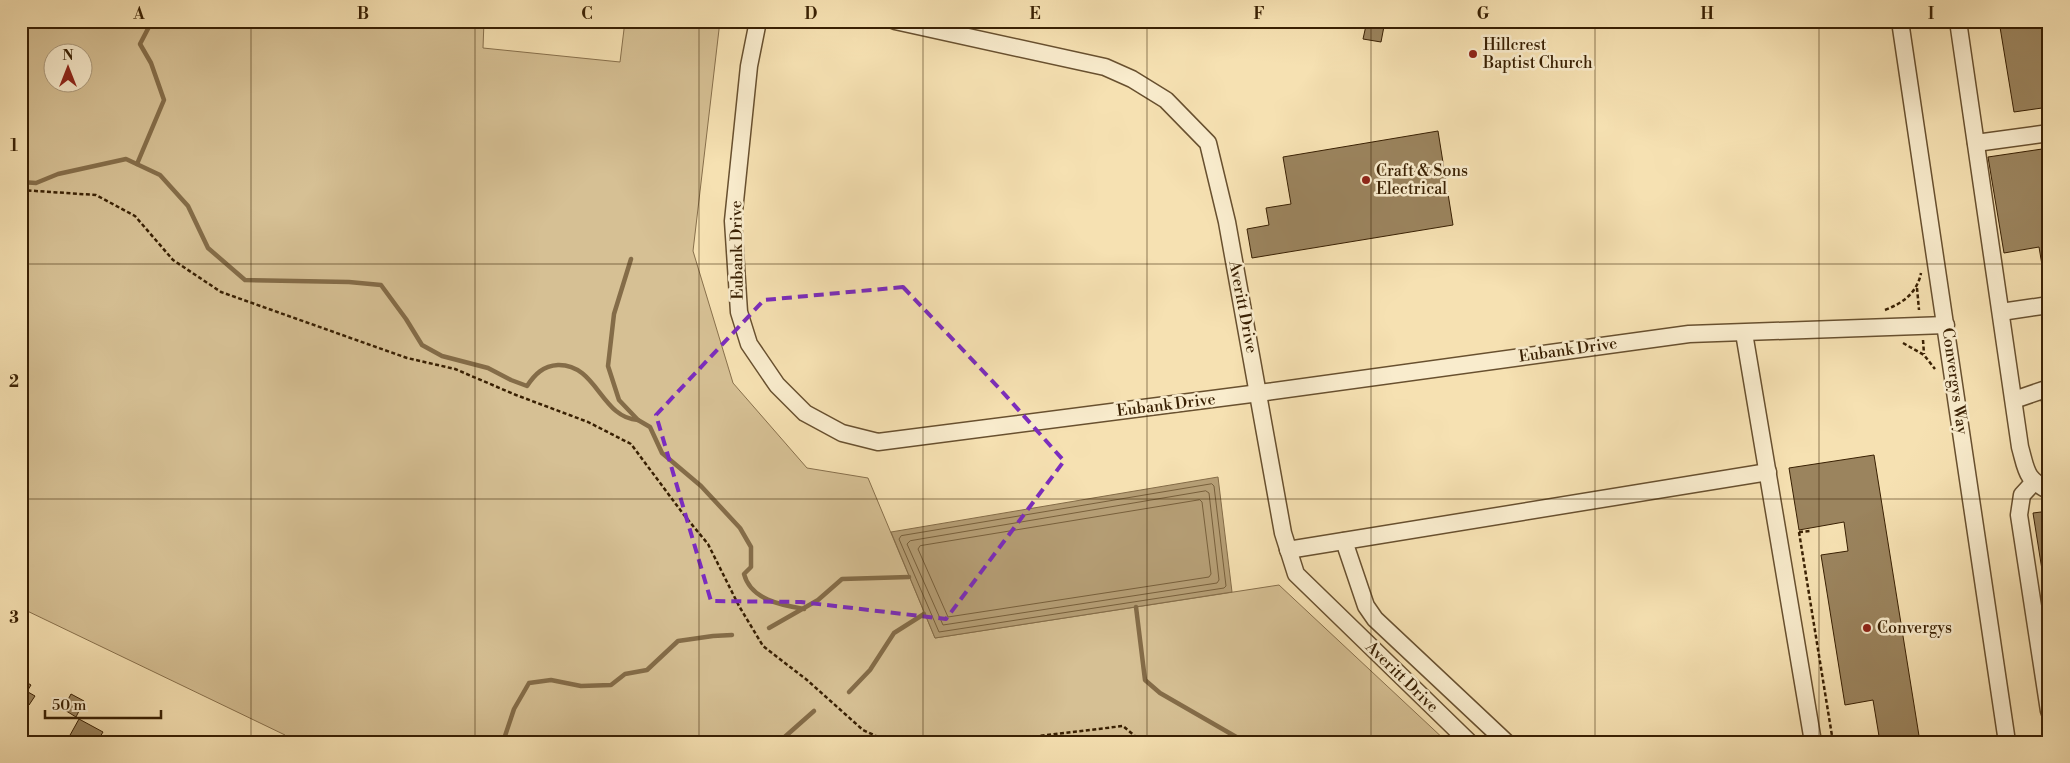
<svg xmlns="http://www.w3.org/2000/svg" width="2070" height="763" font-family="'Libre Bodoni',serif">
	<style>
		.green { fill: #d6c094; stroke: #88704c; fill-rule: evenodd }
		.water { fill: #b69f76; stroke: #846c48 }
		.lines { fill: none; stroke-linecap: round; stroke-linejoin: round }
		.shore { stroke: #78603c; stroke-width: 1 }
		.stream { stroke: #846c48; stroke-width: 4.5 }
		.building { fill: #9b845e; stroke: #392003 }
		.minor-casing { stroke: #68502f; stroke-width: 19 }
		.path { stroke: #392003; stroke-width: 2.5; stroke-dasharray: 4 2.5; stroke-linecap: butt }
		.minor { stroke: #f9eccd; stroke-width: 16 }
		.marked { fill: none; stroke: #7b2cbf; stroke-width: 4; stroke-dasharray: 10 6; stroke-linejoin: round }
		.grid { fill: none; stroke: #392003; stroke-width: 1; stroke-opacity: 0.55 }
		.poi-dot { fill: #8f2418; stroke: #f9eccd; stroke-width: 2 }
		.labels { text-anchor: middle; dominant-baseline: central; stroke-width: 5; stroke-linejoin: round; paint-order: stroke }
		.poi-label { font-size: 16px; fill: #392003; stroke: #f9eccd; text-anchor: start }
		.street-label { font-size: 16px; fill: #392003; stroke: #f9eccd }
		.neatline { fill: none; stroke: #392003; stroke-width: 2 }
		.grid-label { font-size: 16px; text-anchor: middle; font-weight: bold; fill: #392003 }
	</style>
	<rect width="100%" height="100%" fill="#f6e1b2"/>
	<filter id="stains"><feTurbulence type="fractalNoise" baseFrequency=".004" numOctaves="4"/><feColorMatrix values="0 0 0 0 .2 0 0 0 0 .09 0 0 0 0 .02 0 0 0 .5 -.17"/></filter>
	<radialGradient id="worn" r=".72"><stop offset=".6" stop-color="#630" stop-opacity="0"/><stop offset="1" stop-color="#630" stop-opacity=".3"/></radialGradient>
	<!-- green -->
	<path class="green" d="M 21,21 L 484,21 L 483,48 L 620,62 L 625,21 L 720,21 L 693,251 L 733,383 L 807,468 L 868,478 L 935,638 L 1279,585 L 1447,742 L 282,742 L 285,735 L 21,608 ZM 52,52 L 82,52 L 82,82 L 52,82 Z"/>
	<!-- water -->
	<polygon class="water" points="1218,477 1232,592 935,638 891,532"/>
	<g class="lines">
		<!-- shore -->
		<g class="shore">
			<polygon points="1212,484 1214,486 1226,586 1224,588 939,632 899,539 901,536"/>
			<polygon points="1206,491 1209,493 1219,580 1217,583 943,625 907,544 910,541"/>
			<polygon points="1200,500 1202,502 1211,574 1209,577 948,617 918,549 920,546"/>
		</g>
		<!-- stream -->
		<g class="stream">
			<polyline points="137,164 164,100 151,63 140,44 152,21"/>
			<path d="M 21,182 L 36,183 L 58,174 L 126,159 L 160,175 L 188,206 L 208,248 L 245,280 L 349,282 L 381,285 L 406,319 L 422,345 L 442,356 L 488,368 L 511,380 L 527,386 C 535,374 543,366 558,365 C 597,364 601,418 638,420"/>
			<path d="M 631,259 L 614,314 L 608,366 L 619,400 L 638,420 L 650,427 L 662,453 L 701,486 L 740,528 L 751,547 L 751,567 L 744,574 C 751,600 781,605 804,609"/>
			<polyline points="1136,607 1145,680 1160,693 1245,742"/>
			<polyline points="769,628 818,600 842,579 909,577"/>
			<polyline points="849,692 870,670 894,633 924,614"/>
			<polyline points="503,742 514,709 529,683 551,680 581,686 611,685 625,674 647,670 678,641 713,636 732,635"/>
			<polyline points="779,742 814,711"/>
		</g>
	</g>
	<!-- building -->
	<g class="building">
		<polygon points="1367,21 1385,21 1381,42 1363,39"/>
		<polygon points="1999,21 2049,21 2049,107 2014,112"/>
		<polygon points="1438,131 1453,225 1252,258 1247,229 1269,225 1266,208 1291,204 1283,157"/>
		<polygon points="2049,148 2049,264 2042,265 2039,247 2004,253 1988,157"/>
		<polygon points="2049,399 2049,420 2045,421 2041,400"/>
		<polygon points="1874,455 1920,742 1880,742 1873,700 1845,705 1821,555 1848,551 1844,522 1799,530 1789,468"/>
		<polygon points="2049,511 2049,614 2033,513"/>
		<polygon points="21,679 31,685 21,701"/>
		<polygon points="28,692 35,696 29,705 22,701"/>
		<polygon points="71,694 84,701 76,717 63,709"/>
		<polygon points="79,719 103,732 97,742 78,742 69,737"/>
	</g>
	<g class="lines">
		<!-- minor casing -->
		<g class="minor-casing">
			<g id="minor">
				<polyline points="758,21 749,66 733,221 739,312 749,344 777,385 805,413 842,433 878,442 1259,393 1689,334 1946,325"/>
				<polyline points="895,21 1105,67 1132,79 1166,100 1208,143 1227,222 1283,533 1296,574 1469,742"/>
				<polyline points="1900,21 2007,742"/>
				<path d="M 1958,21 L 2020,447 C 2027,472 2025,478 2049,491"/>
				<polyline points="1976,143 2049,133"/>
				<polyline points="2001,312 2049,305"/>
				<polyline points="1744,333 1813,742"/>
				<polyline points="2014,400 2049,388"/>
				<polyline points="2033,483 2022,495 2019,515 2049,711"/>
				<polyline points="1344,541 1366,606 1375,619 1506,742"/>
				<polyline points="1288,550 1768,472"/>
			</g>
		</g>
		<!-- path -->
		<g class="path">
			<polyline points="21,190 96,195 135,216 173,260 221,292 407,358 455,369 516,395 588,422 631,444 684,515 708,544 739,606 763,646 807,680 863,730 889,742"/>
			<polyline points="1917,288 1919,310"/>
			<path d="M 1885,310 C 1903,303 1917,293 1921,273"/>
			<polyline points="1923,340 1924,354"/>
			<polyline points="1903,343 1924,355 1935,369"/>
			<polyline points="1799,532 1833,742"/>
			<polyline points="1799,532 1810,531"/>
			<polyline points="989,742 1123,726 1142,742"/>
		</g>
		<!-- minor -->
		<use href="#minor" class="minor"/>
	</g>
	<!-- marked area -->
	<path class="marked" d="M 903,287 L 999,388 L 1064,461 L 946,619 L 801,602 L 711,601 L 656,415 L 764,300 Z"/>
	<!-- grid -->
	<path class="grid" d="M 251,21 L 251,742M 475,21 L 475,742M 699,21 L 699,742M 923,21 L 923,742M 1147,21 L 1147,742M 1371,21 L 1371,742M 1595,21 L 1595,742M 1819,21 L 1819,742M 21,264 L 2049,264M 21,499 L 2049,499"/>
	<!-- markers -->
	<g class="poi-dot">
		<circle cx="1473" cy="54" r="5"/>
		<circle cx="1366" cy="180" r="5"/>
		<circle cx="1867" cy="628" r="5"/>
	</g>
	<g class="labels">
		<!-- poi labels -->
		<g class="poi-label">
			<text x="1483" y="45">Hillcrest<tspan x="1483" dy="18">Baptist Church</tspan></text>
			<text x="1376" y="171">Craft &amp; Sons<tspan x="1376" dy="18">Electrical</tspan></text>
			<text x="1877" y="628">Convergys</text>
		</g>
		<!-- street labels -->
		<g class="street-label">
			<text transform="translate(737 250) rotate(-91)">Eubank Drive</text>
			<text transform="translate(1243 307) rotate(79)">Averitt Drive</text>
			<text transform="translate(1568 350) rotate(-8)">Eubank Drive</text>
			<text transform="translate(1955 381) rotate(82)">Convergys Way</text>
			<text transform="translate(1166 405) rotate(-7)">Eubank Drive</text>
			<text transform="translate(1402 677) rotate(44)">Averitt Drive</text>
		</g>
	</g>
	<!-- margin -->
	<rect width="2070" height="763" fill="none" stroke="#f6e1b2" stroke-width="55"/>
	<!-- north arrow -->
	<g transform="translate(68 68)"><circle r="24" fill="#f9eccd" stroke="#ac9a7c"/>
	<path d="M0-4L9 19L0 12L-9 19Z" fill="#8f2418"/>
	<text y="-8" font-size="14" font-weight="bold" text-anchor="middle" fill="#392003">N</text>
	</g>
	<!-- scale -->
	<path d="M45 710v8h116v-8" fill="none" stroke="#392003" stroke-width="2.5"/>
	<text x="52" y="710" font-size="15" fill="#392003" stroke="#f9eccd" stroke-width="4" paint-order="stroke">50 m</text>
	<rect x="28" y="28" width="2014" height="708" class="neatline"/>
	<g class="grid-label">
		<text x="139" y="19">A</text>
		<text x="363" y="19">B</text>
		<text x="587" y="19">C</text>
		<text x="811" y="19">D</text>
		<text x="1035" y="19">E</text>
		<text x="1259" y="19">F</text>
		<text x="1483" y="19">G</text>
		<text x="1707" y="19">H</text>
		<text x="1931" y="19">I</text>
		<text x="14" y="151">1</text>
		<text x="14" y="387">2</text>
		<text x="14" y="623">3</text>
	</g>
	<rect width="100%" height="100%" filter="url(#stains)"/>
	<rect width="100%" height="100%" fill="url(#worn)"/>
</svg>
